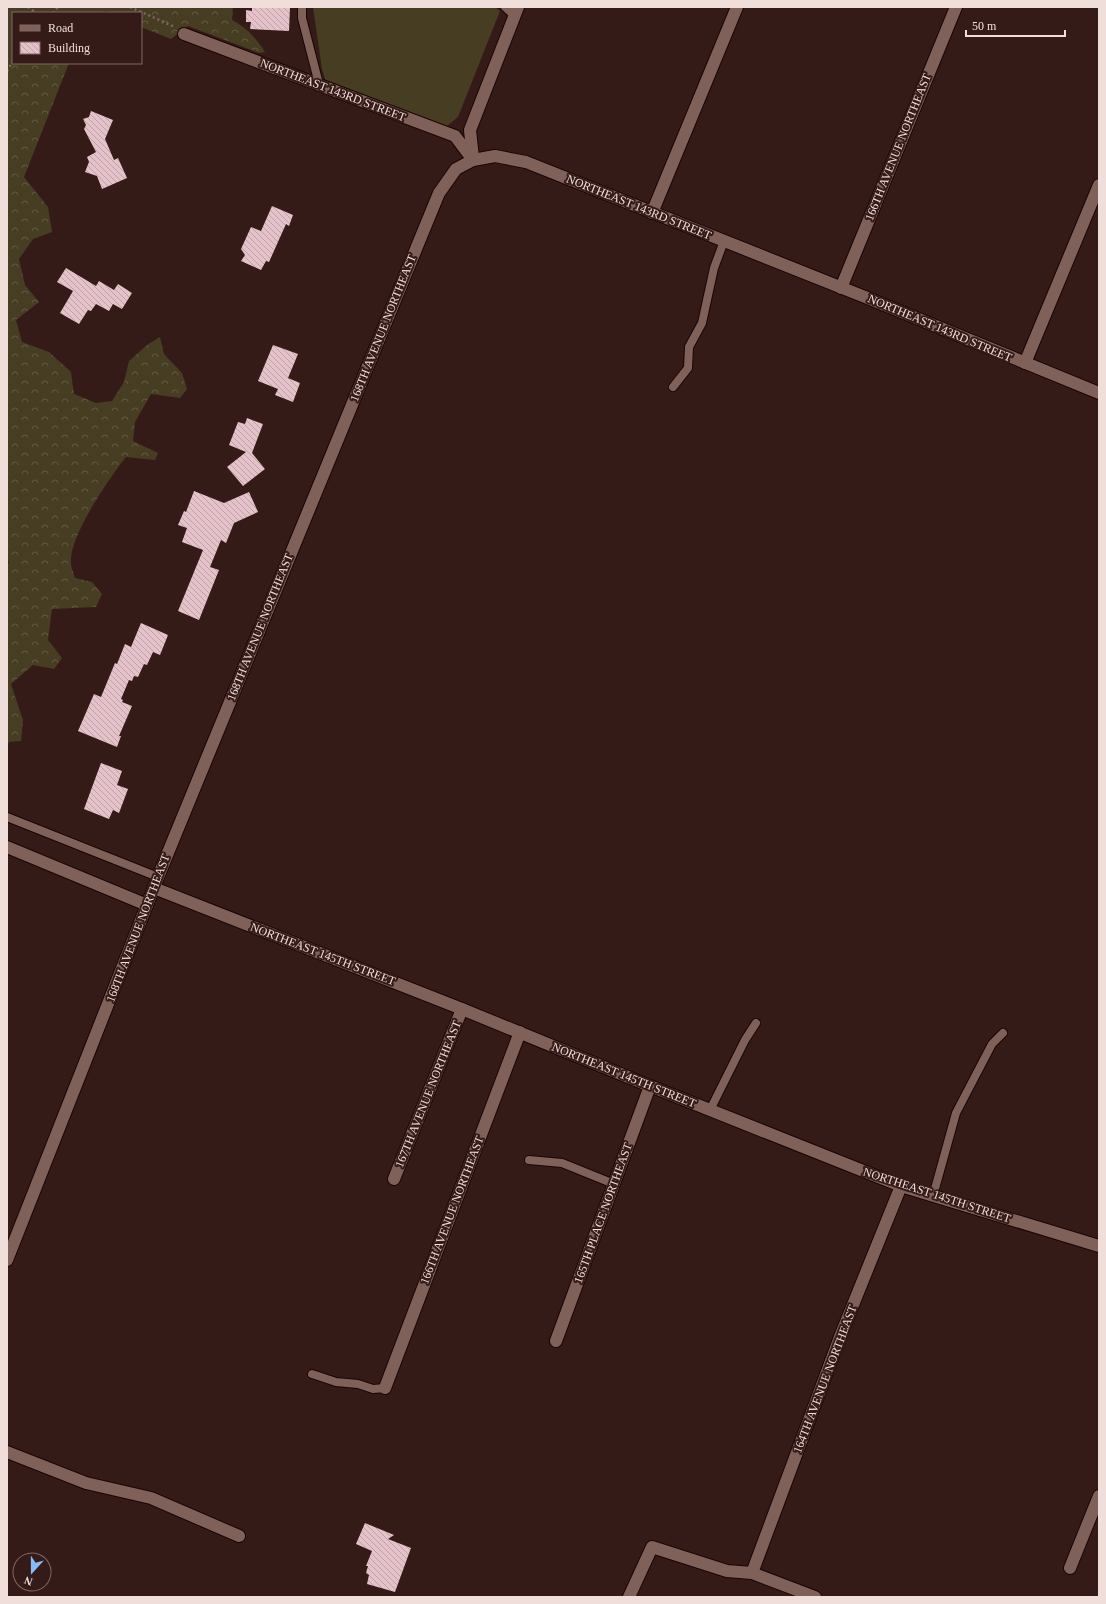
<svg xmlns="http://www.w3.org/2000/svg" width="1106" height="1604" font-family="'Times New Roman',serif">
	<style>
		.grass { fill: #473d23 }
		.forest { fill: url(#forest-crowns) }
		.building { fill: url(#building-back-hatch) }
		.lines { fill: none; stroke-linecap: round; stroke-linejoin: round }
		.lane-casing { stroke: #1b0503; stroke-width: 10 }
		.street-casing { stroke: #1b0503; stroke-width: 14 }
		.secondary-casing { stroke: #1b0503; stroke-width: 14 }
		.path { stroke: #7e6763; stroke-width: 2.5; stroke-dasharray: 2 3; stroke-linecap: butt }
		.lane { stroke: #7f615a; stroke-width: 8 }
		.street { stroke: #7f615a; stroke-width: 12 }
		.secondary { stroke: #7f615a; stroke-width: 12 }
		.labels { text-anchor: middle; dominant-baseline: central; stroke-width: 4; stroke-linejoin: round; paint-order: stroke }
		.street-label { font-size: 12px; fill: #f0dedb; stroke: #351b17 }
	</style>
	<defs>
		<pattern id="forest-crowns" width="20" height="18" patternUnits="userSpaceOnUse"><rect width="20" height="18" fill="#473d23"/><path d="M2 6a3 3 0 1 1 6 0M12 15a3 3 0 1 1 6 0" fill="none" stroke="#625942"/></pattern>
		<pattern id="building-back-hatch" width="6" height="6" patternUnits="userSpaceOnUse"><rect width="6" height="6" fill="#e5c2ca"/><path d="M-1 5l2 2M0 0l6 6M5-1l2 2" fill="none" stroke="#bea2a8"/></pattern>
	</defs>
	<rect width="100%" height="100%" fill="#351b17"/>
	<!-- grass -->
	<polygon class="grass" points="313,7 495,7 500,11 458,117 447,126 439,125 326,82 322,69"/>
	<!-- forest -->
	<path class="forest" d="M 7,7 L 233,7 L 232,20 C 247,28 256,38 265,52 L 259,53 L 188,26 L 171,39 L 141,27 L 141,13 L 110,13 L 105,11 L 101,13 L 13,13 L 13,63 L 69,63 L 24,177 L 48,207 L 52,232 L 33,239 L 19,259 L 25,285 L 39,302 L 16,320 L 22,342 L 49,352 L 71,372 L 74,394 L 96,403 L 112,401 L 124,382 L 129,361 L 147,345 L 160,337 L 164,354 L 182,373 L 187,389 L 180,398 L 151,394 L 135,422 L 133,441 L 158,453 L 155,460 L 126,457 C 110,477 68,538 71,563 C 71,568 74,574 75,578 L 92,582 L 102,594 L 96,607 L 52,609 L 48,640 L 62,658 L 54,669 L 33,665 L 11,684 L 23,720 L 21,741 L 9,742 L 7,746 L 7,565 L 9,563 L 7,558 Z"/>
	<!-- building -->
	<g class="building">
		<polygon points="252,7 290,7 289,31 250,29 251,22 246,22 246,10 252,11"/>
		<polygon points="91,111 113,120 105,139 114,160 118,158 127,178 102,189 97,176 85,172 89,162 87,157 96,152 84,129 86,125 83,119 89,117"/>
		<polygon points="272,206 293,215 289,226 286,224 269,262 266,261 261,270 241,261 245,255 241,249 251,227 261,231"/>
		<polygon points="66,268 96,286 99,281 114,290 118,284 132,293 122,309 113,304 109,311 96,304 91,311 88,310 79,324 60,313 73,291 57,282"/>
		<polygon points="273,345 298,354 288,378 300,383 293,402 275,395 278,389 258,381"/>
		<polygon points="247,418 263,424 252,453 265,469 243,486 227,467 246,452 229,445 238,422 245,424"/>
		<polygon points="194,491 224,503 249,492 258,512 234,523 226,543 221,540 210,567 219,570 199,620 178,611 203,550 182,542 187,528 178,525 184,511 186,512"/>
		<polygon points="141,623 168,635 160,655 153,652 147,665 144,664 138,677 134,676 132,681 129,680 121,699 123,700 122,702 132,706 119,736 121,736 117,747 78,731 94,694 101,697 115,663 117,664 125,644 131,647"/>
		<polygon points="101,763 122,771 117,785 128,789 119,813 113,810 109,819 84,809"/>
		<polygon points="365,1523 394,1535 388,1539 411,1548 395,1592 367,1584 369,1575 366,1573 368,1566 366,1566 372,1551 356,1544"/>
	</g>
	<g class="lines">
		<!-- lane casing -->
		<g class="lane-casing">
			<g id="lane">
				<polyline points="302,7 302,18 319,84"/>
				<polyline points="505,7 515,16"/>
				<polyline points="673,387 688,368 689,347 702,323 714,268 724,241"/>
				<polyline points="7,817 158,877"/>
				<polyline points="710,1110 745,1040 756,1023"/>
				<polyline points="529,1160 562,1163 614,1184"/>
				<polyline points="933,1196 956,1113 992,1044 1003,1033"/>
				<polyline points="312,1374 336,1382 358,1384 373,1389 385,1388"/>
			</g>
		</g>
		<!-- street casing -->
		<g class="street-casing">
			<g id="street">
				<polyline points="184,34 455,136 473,160"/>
				<polyline points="473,158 470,130 518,7"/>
				<polyline points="652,213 737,7"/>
				<polyline points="841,288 956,7"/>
				<polyline points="1025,363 1099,185"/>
				<polyline points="7,847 147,905"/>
				<polyline points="154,888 462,1009 650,1086 901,1186 1099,1246"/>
				<polyline points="394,1179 462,1009"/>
				<polyline points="556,1341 650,1086"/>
				<polyline points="385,1388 520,1032"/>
				<polyline points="7,1452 86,1483 151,1498 239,1536"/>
				<polyline points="1070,1568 1099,1496"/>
				<polyline points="752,1573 840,1337 901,1186"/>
				<polyline points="629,1597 652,1547 727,1571 752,1573 815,1597"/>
			</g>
		</g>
		<!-- secondary casing -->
		<g class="secondary-casing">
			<polyline id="secondary" points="7,1260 158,877 439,193 456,169 473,160 495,156 526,162 865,297 1099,393"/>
		</g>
		<!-- path -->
		<g class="path">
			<polyline points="28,7 36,13"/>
			<polyline points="130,7 175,27"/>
			<polyline points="53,13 58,7"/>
			<polyline points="7,71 13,61"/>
		</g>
		<!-- lane -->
		<use href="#lane" class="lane"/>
		<!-- street -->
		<use href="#street" class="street"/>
		<!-- secondary -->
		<use href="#secondary" class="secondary"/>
	</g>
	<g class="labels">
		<!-- street labels -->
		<g class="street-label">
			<text transform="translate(333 90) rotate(21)">NORTHEAST 143RD STREET</text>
			<text transform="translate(898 147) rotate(-68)">166TH AVENUE NORTHEAST</text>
			<text transform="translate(639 207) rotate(22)">NORTHEAST 143RD STREET</text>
			<text transform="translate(383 328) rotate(-68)">168TH AVENUE NORTHEAST</text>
			<text transform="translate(940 328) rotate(23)">NORTHEAST 143RD STREET</text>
			<text transform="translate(260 627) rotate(-68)">168TH AVENUE NORTHEAST</text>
			<text transform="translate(138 928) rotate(-69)">168TH AVENUE NORTHEAST</text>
			<text transform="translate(323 954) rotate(21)">NORTHEAST 145TH STREET</text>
			<text transform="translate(624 1075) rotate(22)">NORTHEAST 145TH STREET</text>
			<text transform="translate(428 1094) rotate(-68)">167TH AVENUE NORTHEAST</text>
			<text transform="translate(937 1195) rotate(18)">NORTHEAST 145TH STREET</text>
			<text transform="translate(452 1210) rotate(-69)">166TH AVENUE NORTHEAST</text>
			<text transform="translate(603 1213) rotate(-70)">165TH PLACE NORTHEAST</text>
			<text transform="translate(825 1379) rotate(-69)">164TH AVENUE NORTHEAST</text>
		</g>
	</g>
	<!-- border -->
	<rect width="1106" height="1604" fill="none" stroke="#f0dedb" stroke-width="16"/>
	<!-- legend -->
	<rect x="12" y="12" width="130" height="52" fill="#351b17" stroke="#806965"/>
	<rect x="20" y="25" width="20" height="6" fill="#7f615a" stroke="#806965"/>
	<text x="48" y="32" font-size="12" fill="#f0dedb">Road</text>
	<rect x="20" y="42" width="20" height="12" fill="url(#building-back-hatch)" stroke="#806965"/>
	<text x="48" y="52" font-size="12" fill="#f0dedb">Building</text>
	<!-- north arrow -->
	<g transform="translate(32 1572) rotate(201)"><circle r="19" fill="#351b17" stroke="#806965"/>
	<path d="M0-3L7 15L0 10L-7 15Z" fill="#80bdfa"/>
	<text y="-6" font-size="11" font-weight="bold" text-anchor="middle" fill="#f0dedb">N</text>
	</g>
	<!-- scale -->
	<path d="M966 30v6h99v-6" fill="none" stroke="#f0dedb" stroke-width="2"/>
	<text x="972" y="30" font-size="12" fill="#f0dedb" stroke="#351b17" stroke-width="3" paint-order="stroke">50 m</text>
</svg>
